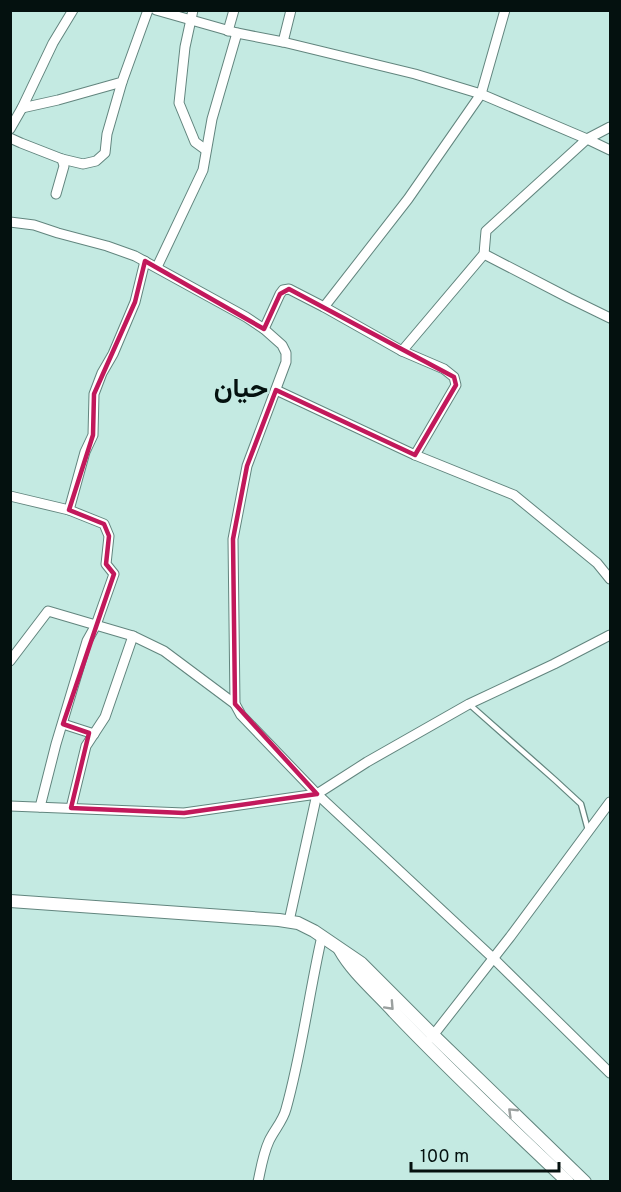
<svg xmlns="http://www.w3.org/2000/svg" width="621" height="1192" font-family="Overpass,Vazirmatn,sans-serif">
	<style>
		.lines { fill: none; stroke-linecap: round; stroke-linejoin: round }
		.service-casing { stroke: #62857e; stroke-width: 7 }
		.minor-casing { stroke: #62857e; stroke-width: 11 }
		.tertiary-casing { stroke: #62857e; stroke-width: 14 }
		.service { stroke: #fff; stroke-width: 4.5 }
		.minor { stroke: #fff; stroke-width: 9 }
		.tertiary { stroke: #fff; stroke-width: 12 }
		.oneway { stroke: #9ba09f }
		.marked { fill: none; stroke: #c2185b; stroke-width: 4.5; stroke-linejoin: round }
		.labels { text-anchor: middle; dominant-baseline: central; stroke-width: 5; stroke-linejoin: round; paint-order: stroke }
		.district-label { font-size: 27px; font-weight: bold; fill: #04110f; stroke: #c4eae2 }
	</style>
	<rect width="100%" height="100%" fill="#c4eae2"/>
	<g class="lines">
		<!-- service casing -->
		<g class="service-casing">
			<polyline id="service" points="469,704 555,780 581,804 588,830"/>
		</g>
		<!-- minor casing -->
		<g class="minor-casing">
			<g id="minor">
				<polyline points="156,10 237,33 283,42 415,74 481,94 587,139 486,231 484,254 402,351"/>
				<polyline points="193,10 185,47 179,103 195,142 206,150"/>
				<polyline points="228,31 234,10"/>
				<polyline points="283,42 291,10"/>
				<polyline points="22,108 58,100 122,82 148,10"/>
				<polyline points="10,129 22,108 53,43 73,10"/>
				<polyline points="10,138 21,143 62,159 83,164 96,161 105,153 107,134 122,82"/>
				<polyline points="587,139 610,127"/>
				<polyline points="587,139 610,150"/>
				<polyline points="56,194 64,166 62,159"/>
				<polyline points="10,222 34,225 58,233 107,246 135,256 246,317 264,329 282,345 286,353 286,362 247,466 233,539 235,704 241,715 317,794 493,958 610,1073"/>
				<polyline points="484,254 569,298 610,318"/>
				<polyline points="157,267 203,170 212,119 237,33"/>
				<polyline points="324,307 408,199 481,94 505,10"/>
				<polyline points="264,329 280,294 283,290 289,289 324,307 402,351 444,369 454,377 456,385 415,455"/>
				<polyline points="276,390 415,455 514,495 597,563 610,579"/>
				<polyline points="10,496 69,510 104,524 109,536 106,564 114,574 96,625 87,641 56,744 40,807"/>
				<polyline points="69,510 85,452 93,435 94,394 102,373 113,354 135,302 145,261"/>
				<polyline points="10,661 48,611 133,636 164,651 235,704"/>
				<polyline points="63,724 94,734"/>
				<polyline points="10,806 184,813 317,794 367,762 469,704 554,664 610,635"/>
				<polyline points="71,808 86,746 105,717 133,636"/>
				<polyline points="289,921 317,794"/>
				<polyline points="431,1038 510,937 610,802"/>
				<path d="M 258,1182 C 261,1168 263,1154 269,1141 C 274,1130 283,1121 286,1109 C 302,1052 309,993 322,936"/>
			</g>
		</g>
		<!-- tertiary casing -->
		<g class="tertiary-casing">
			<g id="tertiary">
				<polyline points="10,901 279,920 298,923 314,931 361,963 433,1035 585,1182"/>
				<path d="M 340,950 C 352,972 377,993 394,1012 C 450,1071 509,1126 568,1182"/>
			</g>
		</g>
		<!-- service -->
		<use href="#service" class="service"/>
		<!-- minor -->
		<use href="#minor" class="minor"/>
		<!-- tertiary -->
		<use href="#tertiary" class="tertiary"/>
	</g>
	<!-- one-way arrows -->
	<defs><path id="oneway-chevron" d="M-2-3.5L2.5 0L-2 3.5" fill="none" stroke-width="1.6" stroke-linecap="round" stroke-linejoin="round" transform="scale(1.5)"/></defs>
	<g class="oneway">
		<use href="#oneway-chevron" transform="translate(390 1006) rotate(47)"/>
		<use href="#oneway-chevron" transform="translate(512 1112) rotate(-136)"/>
	</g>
	<!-- marked area -->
	<path class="marked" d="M 145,261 L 264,329 L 280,294 L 289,289 L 454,377 L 456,385 L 415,455 L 276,390 L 247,466 L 233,539 L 235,704 L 317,794 L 184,813 L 71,808 L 89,733 L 63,724 L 114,574 L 106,564 L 109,536 L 104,524 L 69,510 L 93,435 L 94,394 L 135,302 Z"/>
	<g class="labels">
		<!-- district labels -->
		<g class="district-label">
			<text x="241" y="390">حيان</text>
		</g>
	</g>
	<!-- border -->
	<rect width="621" height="1192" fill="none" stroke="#04110f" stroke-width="24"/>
	<!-- scale -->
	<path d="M411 1162v9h148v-9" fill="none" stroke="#04110f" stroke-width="3"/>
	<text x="420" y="1162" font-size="18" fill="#04110f" stroke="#c4eae2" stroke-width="4.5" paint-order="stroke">100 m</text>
</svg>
